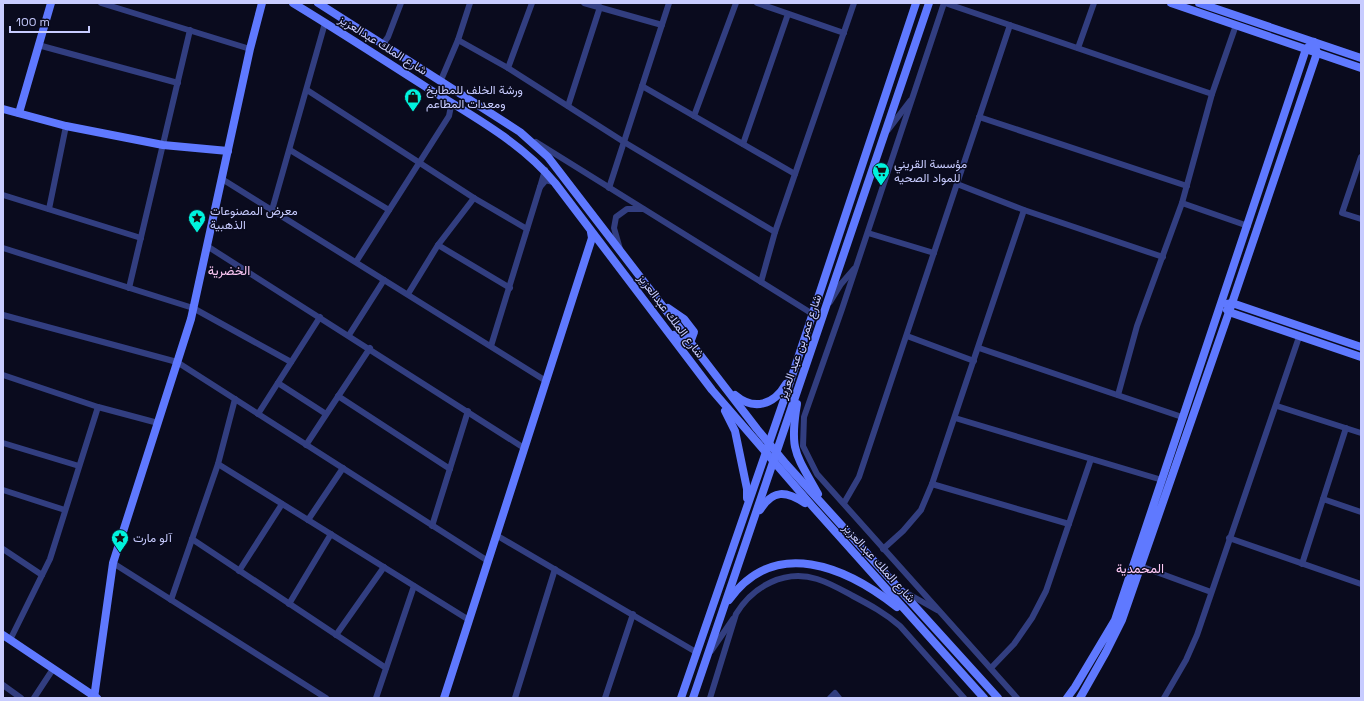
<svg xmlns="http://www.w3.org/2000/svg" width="1364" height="701" font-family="'Space Grotesk',Vazirmatn,sans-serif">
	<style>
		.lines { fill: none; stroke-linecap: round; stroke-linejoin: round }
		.street { stroke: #323e80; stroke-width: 6 }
		.secondary { stroke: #5f79ff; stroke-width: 8 }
		.labels { text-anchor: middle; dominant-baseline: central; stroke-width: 3; stroke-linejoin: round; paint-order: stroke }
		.street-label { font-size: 12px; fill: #c8ccff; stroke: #0a0b1e }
		.poi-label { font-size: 12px; fill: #c8ccff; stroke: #0a0b1e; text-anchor: start }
		.neighbourhood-label { font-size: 13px; fill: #ffcaf6; stroke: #0a0b1e }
	</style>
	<rect width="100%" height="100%" fill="#0a0b1e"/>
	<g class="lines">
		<!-- street -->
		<g class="street">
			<polyline points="101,3 250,49"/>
			<polyline points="584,3 662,25"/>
			<polyline points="757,3 844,33"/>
			<polyline points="944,3 842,309 804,417 803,446 817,474 1017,698"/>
			<polyline points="945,3 1212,94"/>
			<polyline points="458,40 508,68 624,142 775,232"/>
			<polyline points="383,44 388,37 401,3"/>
			<polyline points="38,45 178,83"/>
			<polyline points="1078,48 1094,3"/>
			<polyline points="508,68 532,3"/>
			<polyline points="441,80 458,40 470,3"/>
			<polyline points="642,86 795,174"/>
			<polyline points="307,90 474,198 527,229"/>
			<polyline points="568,106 600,7"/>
			<polyline points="694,116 736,3"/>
			<polyline points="979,117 1187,186"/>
			<polyline points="888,130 910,101"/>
			<polyline points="536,142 811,313"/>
			<polyline points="743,144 788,14"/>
			<polyline points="290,150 389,210"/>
			<polyline points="1361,157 1342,213 1361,219"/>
			<polyline points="545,170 540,187 546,180 553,182"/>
			<polyline points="222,179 546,381"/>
			<polyline points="957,184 1024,210 1163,257"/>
			<polyline points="609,188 669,3"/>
			<polyline points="3,195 141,238"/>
			<polyline points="474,198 438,245 510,288"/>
			<polyline points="1182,203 1248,226"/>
			<polyline points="49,209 66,126"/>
			<polyline points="272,210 325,23"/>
			<polyline points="868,233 934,253"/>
			<polyline points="207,246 524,448"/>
			<polyline points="3,248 193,308 291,362"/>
			<polyline points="620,249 614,228 616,217 627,209 643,209"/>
			<polyline points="356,262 449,116 451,106 448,100"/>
			<polyline points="761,282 775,232 854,3"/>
			<polyline points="129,288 190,30"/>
			<polyline points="408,294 438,245"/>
			<polyline points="830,302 841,284 854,269"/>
			<polyline points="3,315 177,362 488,561"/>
			<polyline points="349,335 384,280"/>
			<polyline points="907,336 974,361"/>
			<polyline points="491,346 540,187"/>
			<polyline points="979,348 1182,417"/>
			<polyline points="3,375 98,407 158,423"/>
			<polyline points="278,383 326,414"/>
			<polyline points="1118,395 1137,326 1182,203 1212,94 1236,25"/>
			<polyline points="338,396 450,469"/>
			<polyline points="1277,406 1361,433"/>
			<polyline points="258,414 320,317"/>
			<polyline points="955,418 1162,480"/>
			<polyline points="3,443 79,466"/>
			<polyline points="306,445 370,348"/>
			<polyline points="218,464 469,620"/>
			<polyline points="932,484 1069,524"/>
			<polyline points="3,490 65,510"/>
			<polyline points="1323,499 1361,512"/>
			<polyline points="844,503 859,477 1010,25"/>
			<polyline points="308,520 343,468"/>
			<polyline points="432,526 468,411"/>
			<polyline points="496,535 696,652"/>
			<polyline points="1229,538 1361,584"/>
			<polyline points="192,539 386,668"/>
			<polyline points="3,549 42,575"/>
			<polyline points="883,549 903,531 921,510 932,484 1024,210"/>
			<polyline points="113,563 326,698"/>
			<polyline points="1302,564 1346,428"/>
			<polyline points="1140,566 1211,592"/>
			<polyline points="239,571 282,504"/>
			<polyline points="903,591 937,610"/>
			<polyline points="171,600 218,464 235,399"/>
			<polyline points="289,604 331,534"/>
			<polyline points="336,635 384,567"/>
			<polyline points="10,640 50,559 98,407"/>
			<polyline points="711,651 733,619"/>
			<polyline points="991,668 1014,644 1032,618 1046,591 1091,459"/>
			<polyline points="3,685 21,698"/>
			<polyline points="34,698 53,669"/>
			<polyline points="376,698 414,586"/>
			<polyline points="515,698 555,569"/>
			<polyline points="605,698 633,614"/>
			<path d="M 710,698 L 736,614 C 753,586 785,569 817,579 C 830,583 842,590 853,596 C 870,605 885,613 900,626 L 964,698"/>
			<polyline points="830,698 835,693 839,698"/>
			<polyline points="1164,698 1186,660 1197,635 1299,337"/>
		</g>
		<!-- secondary -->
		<g class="secondary">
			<path d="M 293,3 C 339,31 384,60 429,89 C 473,116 522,143 555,183 L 712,390 L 813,507 L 984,698"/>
			<polyline points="318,3 520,132 548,157 757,429 786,464 998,698"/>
			<polyline points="1171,3 1361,68"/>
			<polyline points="1199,3 1361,58"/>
			<polyline points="3,109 66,126 163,145 228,151"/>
			<polyline points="19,113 51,3"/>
			<polyline points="1227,304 1232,303 1361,347"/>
			<path d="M 668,308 L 684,319 L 694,332 L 691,340 C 684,345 679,340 674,335"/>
			<polyline points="1227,310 1229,312 1361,357"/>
			<path d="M 735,395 C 754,411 774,405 786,384"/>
			<path d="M 797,404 C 789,451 796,454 818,494"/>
			<polyline points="725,411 735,431 747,489 747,498"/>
			<path d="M 760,510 C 773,489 786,491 805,503"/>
			<path d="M 729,600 C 775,536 846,567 897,607"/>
			<polyline points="3,635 97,698"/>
			<polyline points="94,698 113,563 191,319 250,49 262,3"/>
			<polyline points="444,698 592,238 591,232"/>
			<polyline points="681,698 786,394 916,3"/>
			<polyline points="693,698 929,3"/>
			<polyline points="1067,698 1075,687 1115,620 1306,49 1314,42 1317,53 1229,312 1122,620 1106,652 1080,698"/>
		</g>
	</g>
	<!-- icons -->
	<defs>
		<g id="shop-pin" transform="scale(0.9)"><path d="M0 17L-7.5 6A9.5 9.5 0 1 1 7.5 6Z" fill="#00f3dd" stroke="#0a0b1e"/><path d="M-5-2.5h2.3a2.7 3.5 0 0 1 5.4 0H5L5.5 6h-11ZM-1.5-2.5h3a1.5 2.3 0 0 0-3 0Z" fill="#111"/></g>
		<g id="supermarket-pin" transform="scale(0.9)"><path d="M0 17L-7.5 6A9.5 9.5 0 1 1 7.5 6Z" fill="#00f3dd" stroke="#0a0b1e"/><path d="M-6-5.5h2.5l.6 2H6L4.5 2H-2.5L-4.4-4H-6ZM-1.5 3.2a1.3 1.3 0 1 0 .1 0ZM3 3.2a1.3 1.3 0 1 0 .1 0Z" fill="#111"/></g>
		<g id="sight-pin" transform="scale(0.9)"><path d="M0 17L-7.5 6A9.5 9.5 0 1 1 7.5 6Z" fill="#00f3dd" stroke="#0a0b1e"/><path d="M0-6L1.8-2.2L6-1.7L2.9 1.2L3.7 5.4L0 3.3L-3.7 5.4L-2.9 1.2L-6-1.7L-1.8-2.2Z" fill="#111"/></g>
	</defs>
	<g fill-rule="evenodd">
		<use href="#shop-pin" x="413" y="97"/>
		<use href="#supermarket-pin" x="881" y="171"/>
		<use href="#sight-pin" x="197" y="218"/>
		<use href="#sight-pin" x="120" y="538"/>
	</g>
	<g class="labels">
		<!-- street labels -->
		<g class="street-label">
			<text transform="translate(383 45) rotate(32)">شارع الملك عبدالعزيز</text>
			<text transform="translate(671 316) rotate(53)">شارع الملك عبدالعزيز</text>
			<text transform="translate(800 347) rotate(-71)">شارع عمر بن عبد العزيز</text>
			<text transform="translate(879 563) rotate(48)">شارع الملك عبدالعزيز</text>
		</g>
		<!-- poi labels -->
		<g class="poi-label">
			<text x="426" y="90">ورشة الخلف للمطابخ<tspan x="426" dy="14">ومعدات المطاعم</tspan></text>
			<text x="894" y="164">مؤسسة القريني<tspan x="894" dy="14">للمواد الصحيه</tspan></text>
			<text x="210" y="211">معرض المصنوعات<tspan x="210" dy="14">الذهبية</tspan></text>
			<text x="133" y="538">آلو مارت</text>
		</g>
		<!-- neighbourhood labels -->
		<g class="neighbourhood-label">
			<text x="229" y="270">الخضرية</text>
			<text x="1140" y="568">المحمدية</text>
		</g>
	</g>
	<!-- border -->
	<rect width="1364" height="701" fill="none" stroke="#c8ccff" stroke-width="8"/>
	<!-- scale -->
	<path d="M10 26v6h79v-6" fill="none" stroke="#c8ccff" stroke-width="2"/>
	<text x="16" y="26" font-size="12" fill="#c8ccff" stroke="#0a0b1e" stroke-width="3" paint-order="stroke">100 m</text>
</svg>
